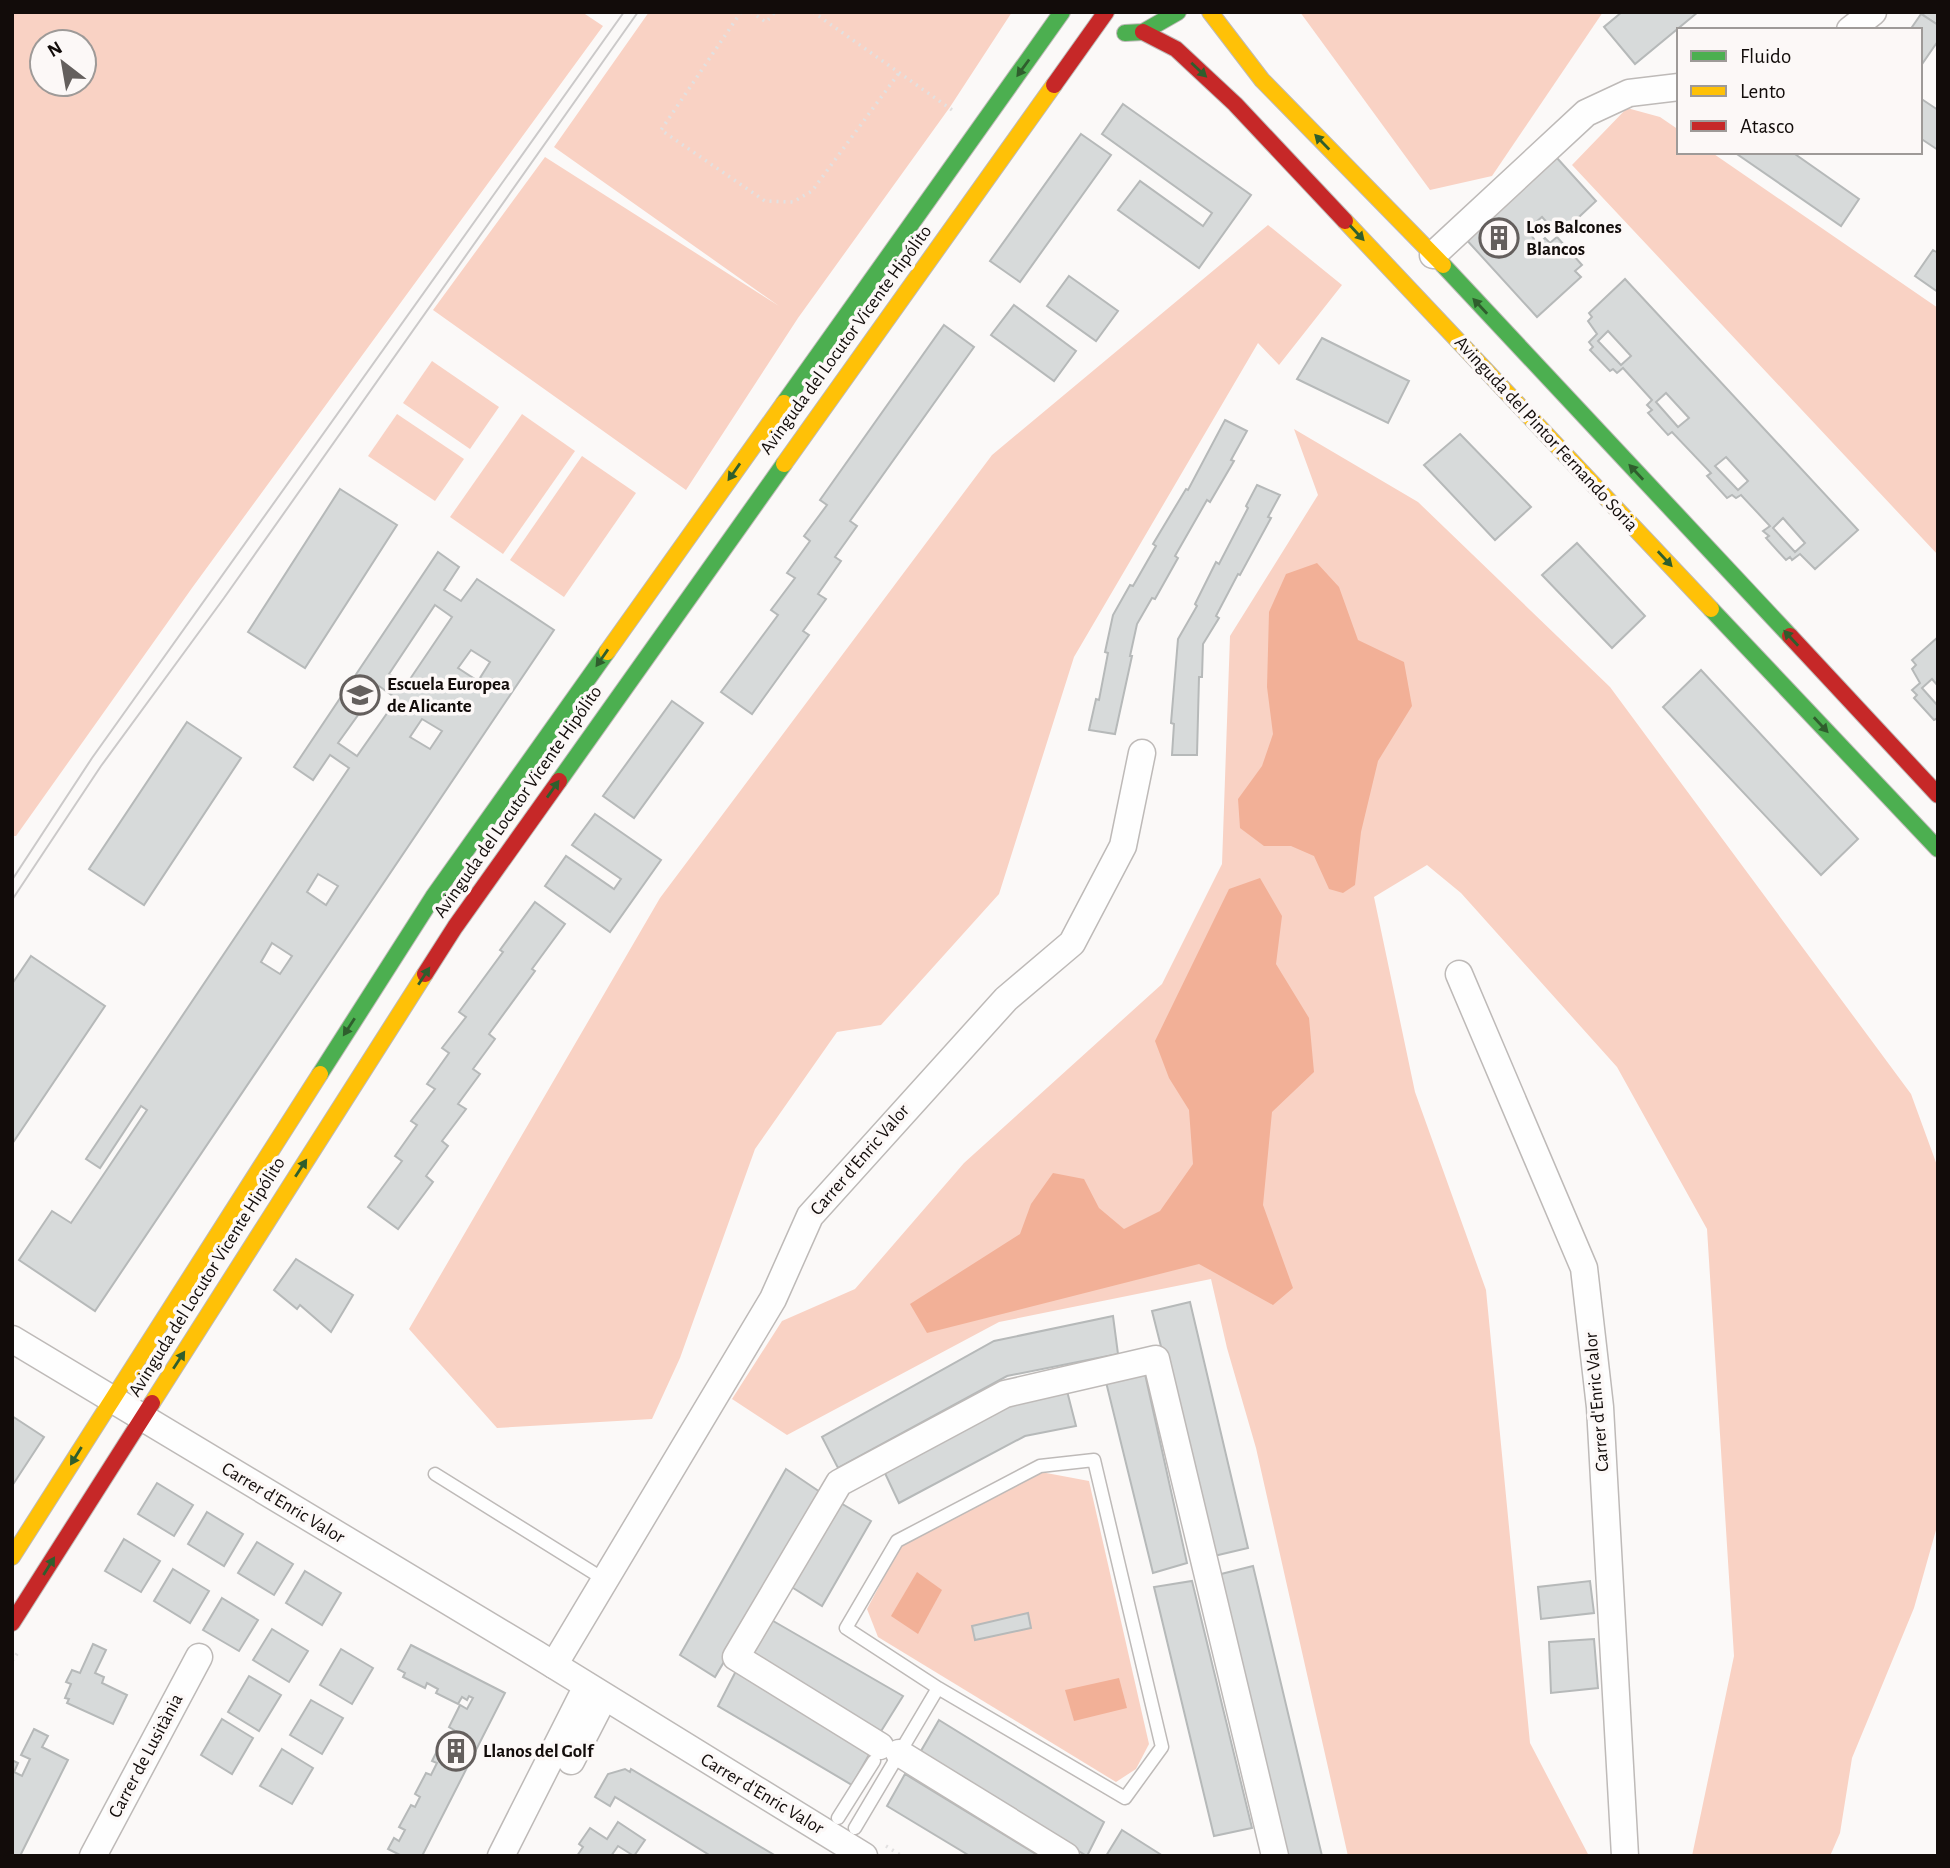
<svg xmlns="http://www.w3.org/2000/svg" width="1950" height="1868" font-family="'Alegreya Sans',sans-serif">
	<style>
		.green { fill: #f9d2c4; fill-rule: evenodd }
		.water { fill: #f2b097 }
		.building { fill: #d7dada; stroke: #b6b9b9; stroke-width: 2; fill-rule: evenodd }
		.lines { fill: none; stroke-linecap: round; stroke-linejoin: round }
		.lane-casing { stroke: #bebab8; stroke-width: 15 }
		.street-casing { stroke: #bebab8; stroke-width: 29 }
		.fast-casing { stroke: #bebab8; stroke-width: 18 }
		.slow-casing { stroke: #bebab8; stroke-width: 18 }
		.jam-casing { stroke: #bebab8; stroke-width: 18 }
		.path { stroke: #e2e1e1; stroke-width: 3.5; stroke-dasharray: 2 5; stroke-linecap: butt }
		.lane { stroke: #fefefe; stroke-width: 12 }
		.street { stroke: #fefefe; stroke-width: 26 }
		.fast { stroke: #4caf50; stroke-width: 16 }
		.slow { stroke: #ffc107; stroke-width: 16 }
		.jam { stroke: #c62828; stroke-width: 16 }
		.tram { stroke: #cbc9c9; stroke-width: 2 }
		.oneway { fill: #2f5e2d }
		.labels { text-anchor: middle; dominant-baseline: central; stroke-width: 7; stroke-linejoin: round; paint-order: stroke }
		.poi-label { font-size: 19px; font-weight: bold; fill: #120c0a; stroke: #fcf8f7; text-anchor: start }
		.street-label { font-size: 19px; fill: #120c0a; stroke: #fcf8f7 }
	</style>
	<rect width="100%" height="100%" fill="#fbf9f8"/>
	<!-- green -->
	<g class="green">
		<path d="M 12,12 L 582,12 L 603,26 L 192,588 L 16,836 L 12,836 ZM 42,42 L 84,42 L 84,84 L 42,84 Z"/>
		<polygon points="649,12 1012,12 950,107 798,318 686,490 433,310 545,157 779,306 554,147"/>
		<polygon points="1300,12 1603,12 1492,176 1430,190"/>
		<polygon points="1627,108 1660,117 1679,130 1679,152 1711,152 1938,308 1938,555 1572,165"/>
		<polygon points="1268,225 1342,285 1279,365 1258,343 1074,657 999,894 881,1025 837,1032 755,1149 680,1358 652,1419 497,1428 409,1329 660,898 992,455"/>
		<polygon points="432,361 499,407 470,449 403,403"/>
		<polygon points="397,414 464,459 435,501 368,456"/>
		<polygon points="522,414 575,451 503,554 450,517"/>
		<polygon points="1294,429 1418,502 1610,687 1911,1094 1938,1168 1938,1523 1914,1608 1852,1758 1840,1833 1830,1856 1692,1856 1734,1656 1707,1229 1617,1067 1461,893 1427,865 1374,897 1415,1092 1486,1290 1530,1743 1589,1856 1348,1856 1256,1448 1227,1348 1211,1279 999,1322 787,1435 732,1399 782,1321 855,1289 964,1163 1162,984 1222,864 1230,636 1318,495"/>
		<polygon points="582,456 636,493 564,597 510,560"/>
		<polygon points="1041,1472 1089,1481 1149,1744 1136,1769 1116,1782 878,1637 867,1609 901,1545"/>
	</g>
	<!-- water -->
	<g class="water">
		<polygon points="1317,563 1339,587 1358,640 1404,662 1412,706 1378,761 1361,832 1355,885 1343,893 1329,889 1314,856 1291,846 1264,846 1240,828 1238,799 1262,766 1273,734 1267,687 1269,612 1286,574"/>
		<polygon points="1260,878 1282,916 1276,964 1309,1018 1314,1072 1272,1112 1263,1205 1293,1288 1273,1305 1199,1264 927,1333 910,1304 1020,1234 1031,1204 1053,1173 1084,1179 1099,1208 1124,1229 1160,1211 1193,1164 1189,1110 1169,1078 1155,1041 1229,889"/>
		<polygon points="917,1572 942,1590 918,1634 891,1616"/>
		<polygon points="1119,1678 1127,1708 1074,1721 1065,1690"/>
	</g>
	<!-- building -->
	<g class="building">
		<polygon points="1622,12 1698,12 1635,64 1604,27"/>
		<polygon points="1925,12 1938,12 1938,25 1923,15"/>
		<polygon points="1921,14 1938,25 1938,41 1920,67 1920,30 1910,30"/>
		<polygon points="1920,98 1938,110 1938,150 1920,138"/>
		<polygon points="1123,104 1251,195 1199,268 1118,210 1140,181 1203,226 1212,213 1102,134"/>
		<polygon points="1081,134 1111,155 1020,282 990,261"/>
		<polygon points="1734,152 1792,152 1859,199 1841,226"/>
		<polygon points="1557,158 1596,201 1564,231 1557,224 1552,228 1542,217 1535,223 1539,228 1531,235 1534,239 1529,243 1533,248 1545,238 1550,243 1557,237 1582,265 1575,271 1581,277 1537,317 1464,237"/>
		<polygon points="1933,250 1938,253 1938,292 1915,276"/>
		<polygon points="1069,276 1118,311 1096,341 1047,306"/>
		<path d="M 1625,279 L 1858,530 L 1815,569 L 1800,554 L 1792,560 L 1790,557 L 1786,560 L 1766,538 L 1769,536 L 1763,531 L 1770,526 L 1741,495 L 1736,498 L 1732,495 L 1727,498 L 1707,476 L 1711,473 L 1672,432 L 1668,435 L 1648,413 L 1652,410 L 1647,405 L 1652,400 L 1623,368 L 1617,373 L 1613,369 L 1610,371 L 1590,350 L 1593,347 L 1589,342 L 1597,334 L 1588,321 L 1592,317 L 1589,313 ZM 1608,331 L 1631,356 L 1621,365 L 1598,341 ZM 1666,393 L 1689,418 L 1678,427 L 1656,402 ZM 1726,457 L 1748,481 L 1738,490 L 1715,466 ZM 1783,518 L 1805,543 L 1795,552 L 1773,528 Z"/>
		<polygon points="1014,305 1076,351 1054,381 991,335"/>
		<polygon points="944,325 974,347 850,521 857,526 835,557 841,561 818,594 826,599 803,631 809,635 752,714 721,692 778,615 771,610 795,578 787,573 810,541 804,536 827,505 820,500"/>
		<polygon points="1322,338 1409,381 1388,423 1297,379"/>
		<polygon points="1225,420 1247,431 1231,460 1234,461 1210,502 1207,500 1175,556 1178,558 1155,599 1152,598 1137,624 1130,656 1132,656 1115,734 1089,730 1096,699 1099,700 1108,653 1105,652 1113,615 1130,585 1133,586 1156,546 1153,544 1186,489 1188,490"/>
		<polygon points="1460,434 1531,507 1495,540 1424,465"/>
		<polygon points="1257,485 1280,495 1268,517 1271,518 1240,575 1238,574 1216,616 1219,618 1203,644 1202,677 1199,677 1197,755 1172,755 1174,724 1171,723 1178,639 1197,606 1195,604 1216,562 1219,564 1248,508 1246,506"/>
		<polygon points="340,489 397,525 305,668 248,632"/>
		<polygon points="1577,543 1645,616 1612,648 1542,575"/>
		<path d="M 438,552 L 459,567 L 444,590 L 461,601 L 477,579 L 554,630 L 95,1311 L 19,1260 L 52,1211 L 71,1223 L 147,1110 L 141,1106 L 100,1168 L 86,1159 L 349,768 L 330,755 L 313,780 L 294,767 ZM 435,605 L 452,617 L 406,685 L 389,674 ZM 471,650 L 490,662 L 478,681 L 458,668 ZM 379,686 L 397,699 L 357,756 L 338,743 ZM 422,719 L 442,731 L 430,749 L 410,737 ZM 318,874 L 338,886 L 326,905 L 307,892 ZM 272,943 L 292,956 L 280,974 L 261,962 Z"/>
		<polygon points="1938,637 1938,686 1932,679 1922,688 1938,706 1938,718 1934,720 1914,698 1917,695 1912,690 1920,683 1912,669 1916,665 1912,660"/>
		<polygon points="1701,670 1858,839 1821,875 1663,707"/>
		<polygon points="672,701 703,723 634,818 603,796"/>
		<polygon points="187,722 241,758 144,905 89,869"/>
		<polygon points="595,814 661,860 610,932 545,886 566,856 614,889 621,879 572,845"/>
		<polygon points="535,902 565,924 532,969 535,971 489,1034 495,1039 473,1069 480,1074 458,1104 466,1109 442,1141 448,1146 426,1176 433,1182 398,1229 368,1207 402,1161 395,1156 417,1125 411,1121 435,1089 427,1084 449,1053 442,1048 466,1017 459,1012 503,952 500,950"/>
		<polygon points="31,956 105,1006 12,1144 12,984"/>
		<polygon points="296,1259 353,1295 331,1332 300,1305 297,1309 274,1290"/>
		<polygon points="1190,1302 1248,1548 1214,1556 1152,1311"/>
		<polygon points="1113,1316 1118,1354 1007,1376 838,1468 822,1437 994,1341"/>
		<polygon points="1145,1374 1187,1563 1153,1573 1106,1382"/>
		<polygon points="1067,1391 1076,1426 1025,1436 899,1503 883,1469 1003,1406"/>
		<polygon points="12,1416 44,1437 12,1486"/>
		<polygon points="786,1469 823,1494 715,1677 680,1655"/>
		<polygon points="157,1483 193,1505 174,1536 138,1514"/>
		<polygon points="839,1502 871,1521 822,1606 790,1586"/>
		<polygon points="207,1512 243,1534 224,1566 188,1544"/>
		<polygon points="124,1539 160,1561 141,1592 105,1571"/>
		<polygon points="257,1542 293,1564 274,1595 238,1573"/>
		<polygon points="1253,1566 1322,1856 1285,1856 1217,1575"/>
		<polygon points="173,1569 209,1591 190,1623 154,1601"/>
		<polygon points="305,1571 341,1593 322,1625 286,1603"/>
		<polygon points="1192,1581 1252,1828 1214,1836 1154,1587"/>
		<polygon points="1590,1581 1594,1613 1541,1619 1538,1587"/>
		<polygon points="222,1598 258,1620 239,1651 203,1630"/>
		<polygon points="1028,1613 1031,1628 975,1640 972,1626"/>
		<polygon points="768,1618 903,1696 880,1733 747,1653"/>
		<polygon points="272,1629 308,1651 289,1682 253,1660"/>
		<polygon points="1594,1639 1598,1688 1551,1693 1549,1642"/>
		<polygon points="93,1644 106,1650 95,1673 104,1677 102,1683 127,1695 113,1724 67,1703 69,1699 65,1698 71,1684 66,1682 72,1670 80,1673"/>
		<polygon points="411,1645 505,1693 422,1856 402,1856 388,1849 394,1838 399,1841 405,1830 399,1827 411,1805 415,1807 420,1797 415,1794 426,1773 431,1775 437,1763 432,1761 443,1739 448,1741 454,1730 449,1727 460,1705 467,1709 473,1698 469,1696 467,1700 462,1697 458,1704 436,1693 438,1689 427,1683 425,1688 403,1677 405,1673 398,1669"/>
		<polygon points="341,1649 373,1668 352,1704 320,1685"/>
		<polygon points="736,1671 870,1753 852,1785 718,1706"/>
		<polygon points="249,1676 281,1695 259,1731 228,1712"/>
		<polygon points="311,1700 343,1718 322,1754 290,1735"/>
		<polygon points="222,1719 253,1738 232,1774 201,1755"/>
		<polygon points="939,1720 1104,1822 1087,1856 918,1756"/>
		<polygon points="34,1729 48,1736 42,1747 68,1760 20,1856 12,1856 12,1760 18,1763 14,1772 22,1776 30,1759 21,1755"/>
		<polygon points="282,1749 313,1768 292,1804 260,1786"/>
		<polygon points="625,1769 630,1772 631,1769 776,1856 711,1856 615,1797 610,1806 595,1797 608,1774"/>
		<polygon points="905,1774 1039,1856 970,1856 887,1806"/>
		<polygon points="618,1822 645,1840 634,1856 618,1846 611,1856 577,1856 583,1847 579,1844 590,1828 607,1839"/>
		<polygon points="1122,1830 1163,1856 1106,1856"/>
	</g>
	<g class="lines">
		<!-- lane casing -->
		<g class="lane-casing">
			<g id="lane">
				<polyline points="435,1474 605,1580"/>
				<polyline points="838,1818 874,1761"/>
				<polyline points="855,1828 938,1688 1125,1798 1162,1747 1094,1460 1040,1466 897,1541 846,1628 938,1688"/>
			</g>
		</g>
		<!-- street casing -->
		<g class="street-casing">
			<g id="street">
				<polyline points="1850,30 1873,12"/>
				<polyline points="1433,255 1586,113 1629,93 1679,87"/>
				<polyline points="1459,974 1584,1268 1600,1407 1625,1856"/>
				<polyline points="12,1339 536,1654 864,1856"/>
				<polyline points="554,1665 773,1299 810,1216 1006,999 1072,943 1123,846 1142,753"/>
				<polyline points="880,1746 736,1657 839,1483 1005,1394 1156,1359 1275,1856"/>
				<polyline points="899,1753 1066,1856"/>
				<polyline points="571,1761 604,1697"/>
				<polyline points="93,1856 199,1657"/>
				<polyline points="501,1856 587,1686"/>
			</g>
		</g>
		<!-- fast casing -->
		<g class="fast-casing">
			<g id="fast">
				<polyline points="1125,33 1143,32 1178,12"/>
				<polyline points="1443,265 1790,636"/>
				<polyline points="784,403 1062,12"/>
				<polyline points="1711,609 1938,849"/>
				<polyline points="559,781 784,464"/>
				<polyline points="320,1074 433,897 607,652"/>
			</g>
		</g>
		<!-- slow casing -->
		<g class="slow-casing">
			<g id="slow">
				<polyline points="1210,12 1262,80 1443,265"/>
				<polyline points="1345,221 1711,609"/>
				<polyline points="784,464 1054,85"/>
				<polyline points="607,652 784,403"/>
				<polyline points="152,1403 425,974"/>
				<polyline points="12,1557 320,1074"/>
			</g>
		</g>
		<!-- jam casing -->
		<g class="jam-casing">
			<g id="jam">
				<polyline points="1143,32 1176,49 1235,104 1345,221"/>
				<polyline points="1054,85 1106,12"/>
				<polyline points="1790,636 1938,795"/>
				<polyline points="425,974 455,927 559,781"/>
				<polyline points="12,1623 152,1403"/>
			</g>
		</g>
		<!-- path -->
		<g class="path">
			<polyline points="741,12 661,130 765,201 793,202 812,191 899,73"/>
			<polyline points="751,12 766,22 775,12"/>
			<polyline points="813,12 955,112"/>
			<polyline points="12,1661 19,1651"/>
			<polyline points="886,1846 902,1856"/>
		</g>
		<!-- lane -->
		<use href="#lane" class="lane"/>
		<!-- street -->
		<use href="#street" class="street"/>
		<!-- fast -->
		<use href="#fast" class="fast"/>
		<!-- slow -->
		<use href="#slow" class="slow"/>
		<!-- jam -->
		<use href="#jam" class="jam"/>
		<!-- tram -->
		<g class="tram">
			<polyline points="12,880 92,758 624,12"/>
			<polyline points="12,900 101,766 224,598 638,12"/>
		</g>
	</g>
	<!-- one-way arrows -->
	<defs><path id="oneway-solid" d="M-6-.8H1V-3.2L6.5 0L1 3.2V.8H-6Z" transform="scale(1.75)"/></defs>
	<g class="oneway">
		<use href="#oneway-solid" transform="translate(1023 68) rotate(126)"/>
		<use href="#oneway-solid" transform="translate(1199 70) rotate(43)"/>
		<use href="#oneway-solid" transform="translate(1322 142) rotate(-134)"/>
		<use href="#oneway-solid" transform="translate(1357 233) rotate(47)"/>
		<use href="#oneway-solid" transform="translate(1480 306) rotate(-133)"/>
		<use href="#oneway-solid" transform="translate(734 472) rotate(125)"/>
		<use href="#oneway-solid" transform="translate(1636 472) rotate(-133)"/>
		<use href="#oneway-solid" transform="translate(1665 559) rotate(47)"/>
		<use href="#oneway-solid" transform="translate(1791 638) rotate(-133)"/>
		<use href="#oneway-solid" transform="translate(602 658) rotate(125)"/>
		<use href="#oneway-solid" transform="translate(1821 725) rotate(47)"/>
		<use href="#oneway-solid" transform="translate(553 789) rotate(-55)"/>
		<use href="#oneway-solid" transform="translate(424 976) rotate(-57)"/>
		<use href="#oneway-solid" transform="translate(349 1027) rotate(123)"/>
		<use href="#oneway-solid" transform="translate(301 1168) rotate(-57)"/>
		<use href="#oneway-solid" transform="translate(179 1360) rotate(-57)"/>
		<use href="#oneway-solid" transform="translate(76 1456) rotate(122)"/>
		<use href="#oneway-solid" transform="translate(49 1566) rotate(-58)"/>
	</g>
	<!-- icons -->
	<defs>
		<g id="building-ring" transform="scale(2.0125)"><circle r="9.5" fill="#fcf8f7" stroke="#645f5d" stroke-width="1.5"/><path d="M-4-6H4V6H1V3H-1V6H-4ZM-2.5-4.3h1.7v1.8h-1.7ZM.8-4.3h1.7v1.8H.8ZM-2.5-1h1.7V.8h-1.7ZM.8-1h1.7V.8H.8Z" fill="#645f5d"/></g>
		<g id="school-ring" transform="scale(2.0125)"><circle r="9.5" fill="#fcf8f7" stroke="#645f5d" stroke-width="1.5"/><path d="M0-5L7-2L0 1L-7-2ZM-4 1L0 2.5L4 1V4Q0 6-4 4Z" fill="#645f5d"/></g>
	</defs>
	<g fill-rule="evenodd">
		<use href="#building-ring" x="1499" y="238"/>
		<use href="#school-ring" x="360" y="695"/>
		<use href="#building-ring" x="456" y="1751"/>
	</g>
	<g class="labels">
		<!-- poi labels -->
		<g class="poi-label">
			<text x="1526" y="227">Los Balcones<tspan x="1526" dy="22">Blancos</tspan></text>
			<text x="387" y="684">Escuela Europea<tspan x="387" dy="22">de Alicante</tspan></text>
			<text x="483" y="1751">Llanos del Golf</text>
		</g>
		<!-- street labels -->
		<g class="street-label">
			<text transform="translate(846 340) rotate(-54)">Avinguda del Locutor Vicente Hipólito</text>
			<text transform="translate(1546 434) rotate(47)">Avinguda del Pintor Fernando Soria</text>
			<text transform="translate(518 802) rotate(-55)">Avinguda del Locutor Vicente Hipólito</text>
			<text transform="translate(860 1160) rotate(-49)">Carrer d'Enric Valor</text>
			<text transform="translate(207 1277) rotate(-58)">Avinguda del Locutor Vicente Hipólito</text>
			<text transform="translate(1597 1402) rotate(-95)">Carrer d'Enric Valor</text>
			<text transform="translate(283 1503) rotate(31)">Carrer d'Enric Valor</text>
			<text transform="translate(146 1756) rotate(-62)">Carrer de Lusitània</text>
			<text transform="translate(762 1794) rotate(31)">Carrer d'Enric Valor</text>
		</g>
	</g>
	<!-- border -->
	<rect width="1950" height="1868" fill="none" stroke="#120c0a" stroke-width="28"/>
	<!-- legend -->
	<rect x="1677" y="28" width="245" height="126" fill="#fcf8f7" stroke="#9e9a98" stroke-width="2"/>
	<rect x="1691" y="51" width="35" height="10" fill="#4caf50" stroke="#9e9a98" stroke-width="2"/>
	<text x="1740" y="63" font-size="21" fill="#120c0a">Fluido</text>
	<rect x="1691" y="86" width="35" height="10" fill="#ffc107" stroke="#9e9a98" stroke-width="2"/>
	<text x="1740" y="98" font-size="21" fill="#120c0a">Lento</text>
	<rect x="1691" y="121" width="35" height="10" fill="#c62828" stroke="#9e9a98" stroke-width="2"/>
	<text x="1740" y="133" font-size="21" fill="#120c0a">Atasco</text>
	<!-- north arrow -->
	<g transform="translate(63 63) rotate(329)"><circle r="33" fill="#fcf8f7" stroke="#9e9a98" stroke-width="2"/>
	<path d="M0-5L12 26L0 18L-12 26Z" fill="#645f5d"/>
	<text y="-10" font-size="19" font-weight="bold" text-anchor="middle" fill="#120c0a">N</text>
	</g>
</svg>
